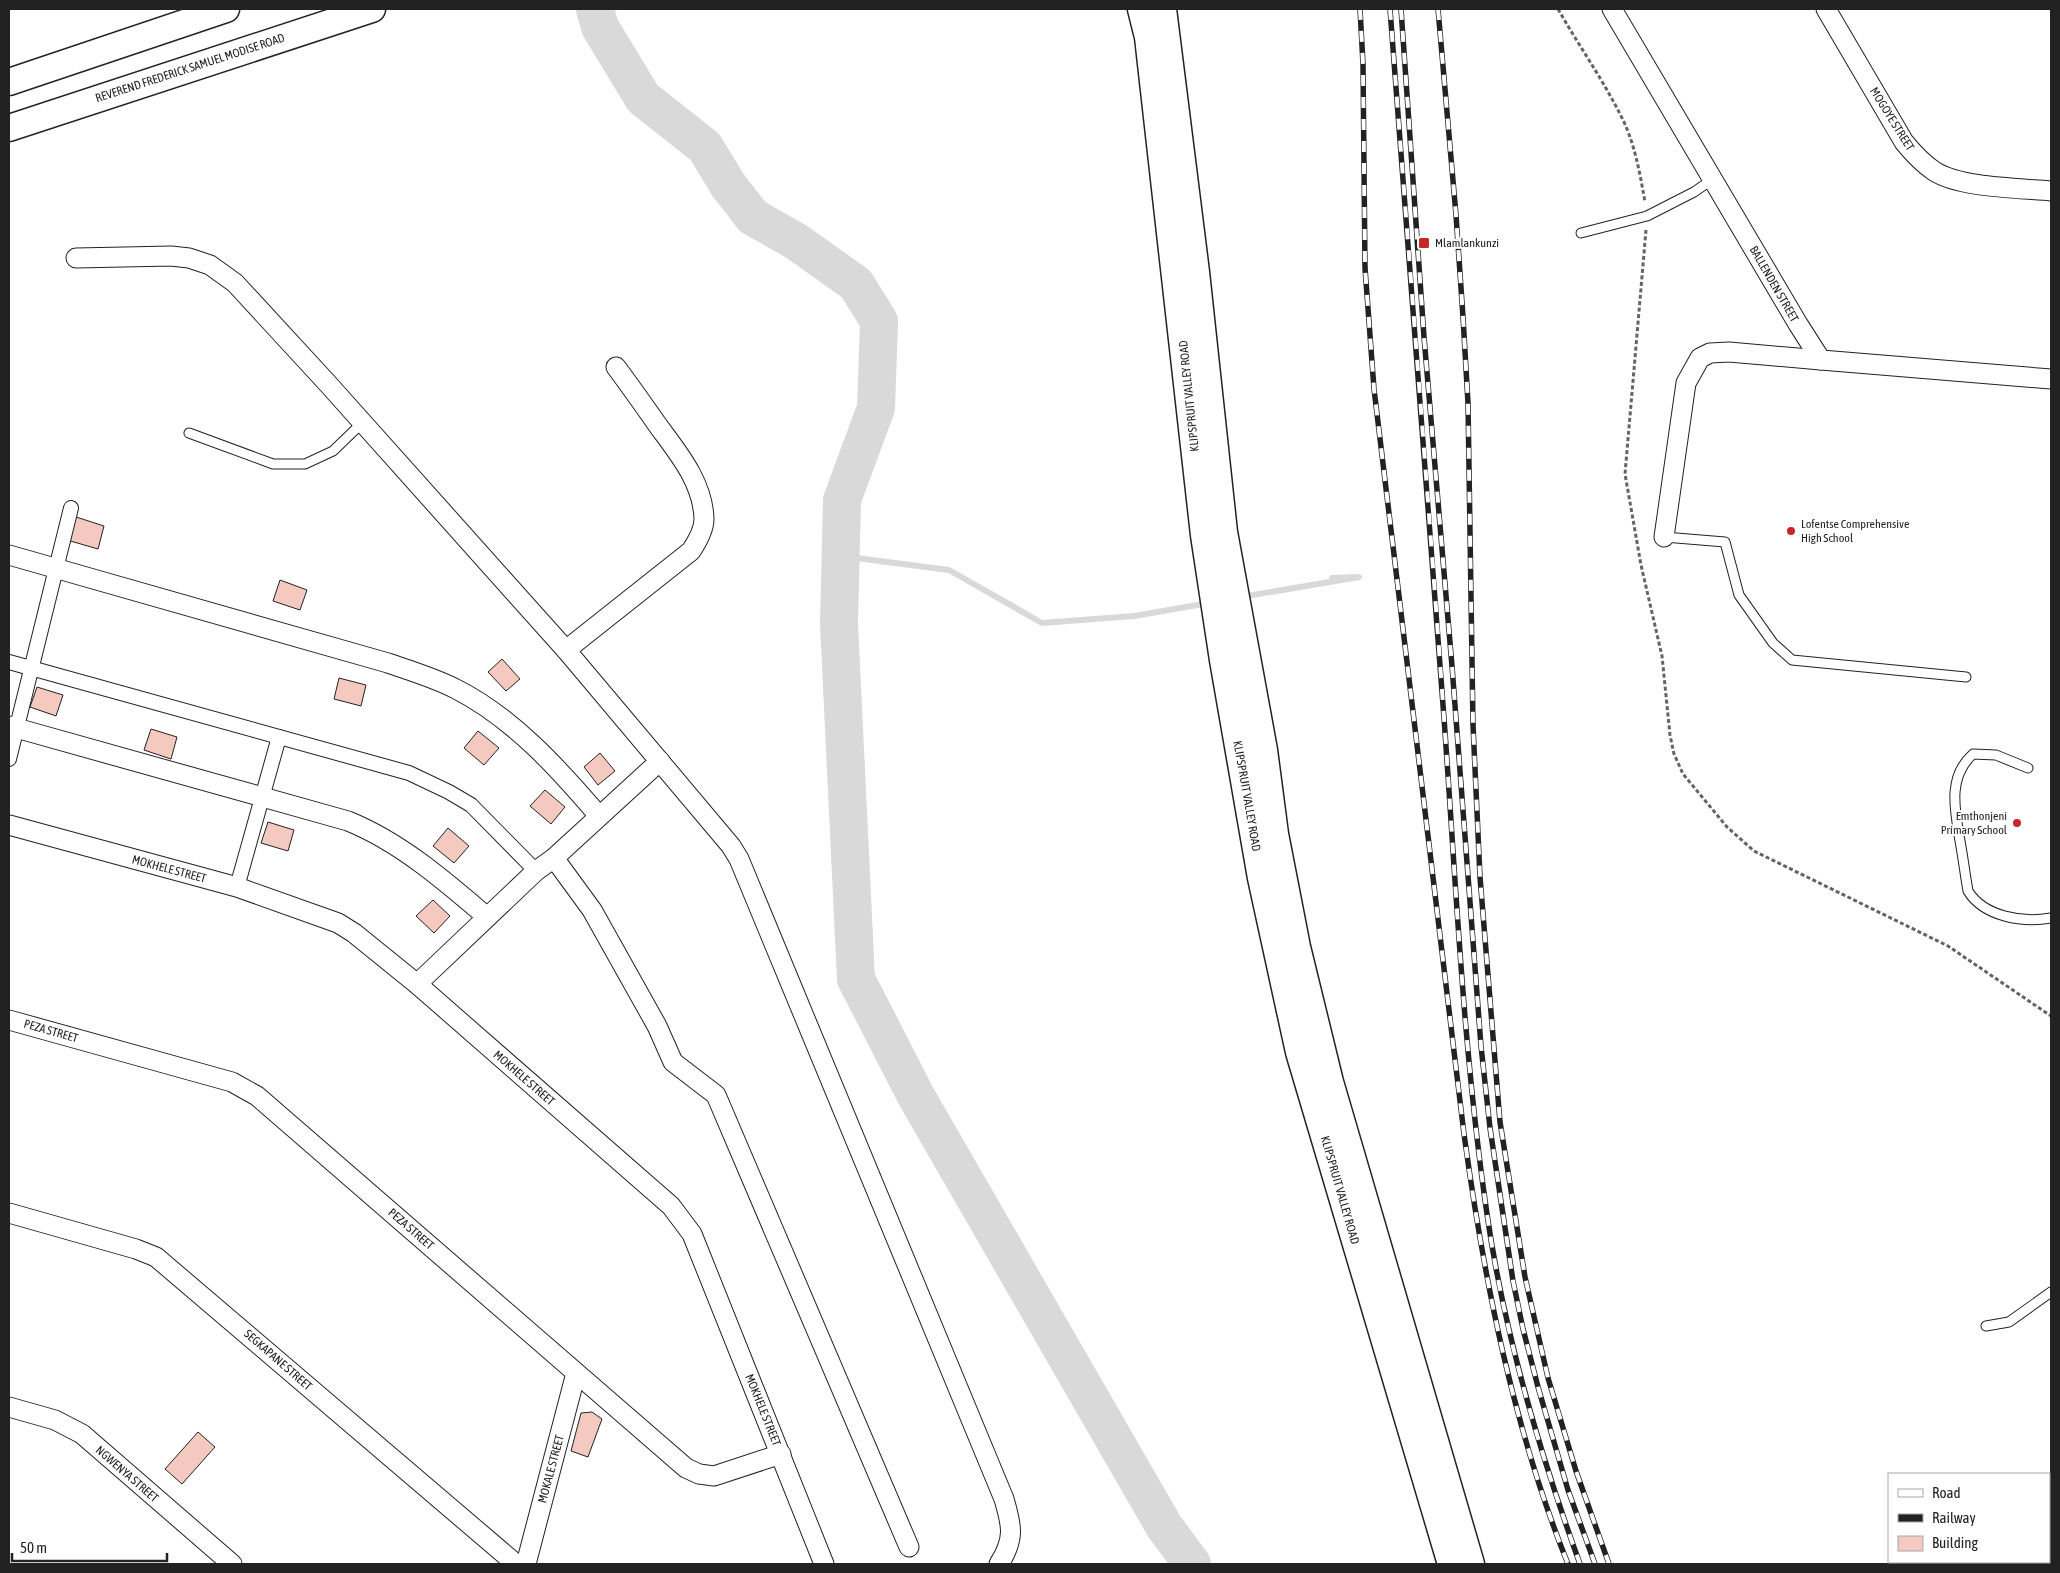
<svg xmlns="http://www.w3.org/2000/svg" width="2060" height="1573" font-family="'Asap Condensed',sans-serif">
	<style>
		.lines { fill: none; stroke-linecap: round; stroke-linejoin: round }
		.stream { stroke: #d9d9d9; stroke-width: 6 }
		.river { stroke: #d9d9d9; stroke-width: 38 }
		.building { fill: #f3c9c0; stroke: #222 }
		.service-casing { stroke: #222; stroke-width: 11 }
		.pedestrian-casing { stroke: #222; stroke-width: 16 }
		.minor-casing { stroke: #222; stroke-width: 21 }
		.secondary-casing { stroke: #222; stroke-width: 29 }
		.path { stroke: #646464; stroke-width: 3; stroke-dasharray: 4 2.5; stroke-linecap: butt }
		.service { stroke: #fff; stroke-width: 9 }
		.pedestrian { stroke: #fff; stroke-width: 14 }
		.minor { stroke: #fff; stroke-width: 19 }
		.secondary { stroke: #fff; stroke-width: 26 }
		.rail-casing { stroke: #222; stroke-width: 5.5 }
		.rail { stroke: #fff; stroke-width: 4; stroke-dasharray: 11; stroke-linecap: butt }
		.poi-dot { fill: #c62828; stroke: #fff; stroke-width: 2 }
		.labels { text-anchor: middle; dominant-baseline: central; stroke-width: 4; stroke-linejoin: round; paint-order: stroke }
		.street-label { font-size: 12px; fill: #222; stroke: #fff }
		.poi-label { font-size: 12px; fill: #222; stroke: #fff; text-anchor: start }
	</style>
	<rect width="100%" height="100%" fill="#fff"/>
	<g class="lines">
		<!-- stream -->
		<g class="stream">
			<polyline points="841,556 949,570 1042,623 1134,616 1209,603"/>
			<polyline points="1241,597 1359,577 1332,578"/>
		</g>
		<!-- river -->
		<polyline class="river" points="595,9 600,27 643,98 705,147 728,185 753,217 797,242 856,284 879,321 876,408 842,500 839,624 856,979 916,1096 1164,1526 1192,1564"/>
	</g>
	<!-- building -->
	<g class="building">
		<polygon points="73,516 104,526 98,549 67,540"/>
		<polygon points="280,580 307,590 300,610 273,601"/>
		<polygon points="502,659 520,679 506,691 488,672"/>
		<polygon points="339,678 366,685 361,706 334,699"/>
		<polygon points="37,687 63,695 56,716 30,707"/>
		<polygon points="151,729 177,737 171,759 144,750"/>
		<polygon points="478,731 499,748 484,765 464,748"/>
		<polygon points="600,753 615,771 598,785 584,767"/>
		<polygon points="545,790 565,807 551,824 530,806"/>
		<polygon points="268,822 294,830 288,851 261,843"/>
		<polygon points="448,828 469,846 454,863 433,846"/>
		<polygon points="433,900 450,916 434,933 416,916"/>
		<polygon points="592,1412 602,1419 588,1457 571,1451 581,1413"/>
		<polygon points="198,1432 215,1447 182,1484 165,1469"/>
	</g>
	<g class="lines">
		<!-- service casing -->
		<g class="service-casing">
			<g id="service">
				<polyline points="1581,233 1647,216 1694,192 1713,179"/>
				<polyline points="189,433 273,464 305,464 333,451 362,423"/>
				<polyline points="1664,537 1725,542 1739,595 1773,643 1792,660 1966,677"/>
				<path d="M 2028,768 L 1996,755 L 1973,754 C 1947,777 1955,811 1960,841 C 1963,857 1965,874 1968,891 C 1984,917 2023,923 2051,918"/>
				<polyline points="1986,1326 2009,1322 2051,1292"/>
			</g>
		</g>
		<!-- pedestrian casing -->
		<g class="pedestrian-casing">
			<g id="pedestrian">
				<polyline points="9,662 409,773 449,792 471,805 536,871"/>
				<polyline points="9,759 71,508"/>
				<polyline points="237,887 279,737"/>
			</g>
		</g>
		<!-- minor casing -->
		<g class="minor-casing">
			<g id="minor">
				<polyline points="1612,9 1798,324 1821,360 2051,379"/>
				<path d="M 1826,9 L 1904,142 C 1913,153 1922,163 1934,171 C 1960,188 2020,188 2051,191"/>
				<path d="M 76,258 L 171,256 L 189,258 L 210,265 L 235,283 L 329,385 L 566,650 L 731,846 L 739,859 L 1004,1499 C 1012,1526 1015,1539 999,1564"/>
				<polyline points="1664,537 1686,383 1700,358 1710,353 1729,352 1821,360"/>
				<path d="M 9,555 L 388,663 C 411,671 435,678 456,689 C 513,718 558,768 599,816"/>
				<path d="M 566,650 L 691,551 C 697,542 704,530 704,519 C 703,483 679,454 659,427 C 645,407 631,387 616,367"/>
				<path d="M 9,726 L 348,821 C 400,842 445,881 487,917"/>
				<polyline points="9,825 237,887 338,923 354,933 417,984 671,1206 692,1234 824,1564"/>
				<polyline points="554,858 592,910 657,1026 673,1062 716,1095 909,1547"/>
				<polyline points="417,984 536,871 554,858 660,761"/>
				<polyline points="9,1020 232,1082 257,1096 686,1468 699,1474 714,1476 781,1454"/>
				<polyline points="9,1213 136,1249 156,1257 516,1564"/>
				<polyline points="9,1407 55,1420 82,1434 232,1564"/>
				<polyline points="526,1564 576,1373"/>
			</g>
		</g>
		<!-- secondary casing -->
		<g class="secondary-casing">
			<g id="secondary">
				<polyline points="1141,9 1148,37 1204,535 1223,660 1261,878 1299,1052 1451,1564"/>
				<polyline points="1163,9 1196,272 1224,532 1264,750 1275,834 1297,947 1330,1082 1471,1564"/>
				<polyline points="9,82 226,9"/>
				<polyline points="9,128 372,9"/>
			</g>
		</g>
		<!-- path -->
		<g class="path">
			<path d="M 1558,9 C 1579,46 1604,81 1623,120 C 1635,145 1640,174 1645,202"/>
			<polyline points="1646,230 1625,474 1641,565 1662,656 1670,735 1674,754 1683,774 1727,827 1754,851 1948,946 2051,1016"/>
		</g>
		<!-- service -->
		<use href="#service" class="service"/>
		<!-- pedestrian -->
		<use href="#pedestrian" class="pedestrian"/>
		<!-- minor -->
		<use href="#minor" class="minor"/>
		<!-- secondary -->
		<use href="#secondary" class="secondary"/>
		<!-- rail casing -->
		<g class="rail-casing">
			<g id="rail">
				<path d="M 1360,9 L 1363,64 L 1365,268 L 1374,389 L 1464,1134 C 1484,1280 1513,1427 1568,1564"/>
				<path d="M 1390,9 C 1408,245 1427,481 1444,718 C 1456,883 1463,1050 1487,1214 C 1504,1333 1539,1451 1580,1564"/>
				<polyline points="1401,9 1424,337 1452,666 1481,1046 1490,1128 1513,1281 1523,1329 1538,1387 1568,1490 1595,1564"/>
				<polyline points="1438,9 1456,215 1463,317 1468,403 1473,725 1480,877 1500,1122 1525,1277 1548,1378 1576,1471 1609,1564"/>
			</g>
		</g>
		<!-- rail -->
		<use href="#rail" class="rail"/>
	</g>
	<!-- markers -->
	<g class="poi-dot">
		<rect x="1418" y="237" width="12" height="12" rx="2.5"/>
		<circle cx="1791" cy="531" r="5"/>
		<circle cx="2017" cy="823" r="5"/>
	</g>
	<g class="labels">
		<!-- street labels -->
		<g class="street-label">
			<text transform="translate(190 68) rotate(-18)">REVEREND FREDERICK SAMUEL MODISE ROAD</text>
			<text transform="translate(1892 119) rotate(58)">MOGOYE STREET</text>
			<text transform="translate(1774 284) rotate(60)">BALLENDEN STREET</text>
			<text transform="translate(1189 396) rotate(-96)">KLIPSPRUIT VALLEY ROAD</text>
			<text transform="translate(1247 796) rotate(80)">KLIPSPRUIT VALLEY ROAD</text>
			<text transform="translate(169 869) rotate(15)">MOKHELE STREET</text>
			<text transform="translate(51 1031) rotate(16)">PEZA STREET</text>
			<text transform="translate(524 1078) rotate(41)">MOKHELE STREET</text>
			<text transform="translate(1340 1190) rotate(74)">KLIPSPRUIT VALLEY ROAD</text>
			<text transform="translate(411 1229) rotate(41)">PEZA STREET</text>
			<text transform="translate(278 1360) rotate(41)">SEGKAPANE STREET</text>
			<text transform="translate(763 1410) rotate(68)">MOKHELE STREET</text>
			<text transform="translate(551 1469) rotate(-75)">MOKALE STREET</text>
			<text transform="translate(127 1474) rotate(41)">NGWENYA STREET</text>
		</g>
		<!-- poi labels -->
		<g class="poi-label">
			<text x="1435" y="243">Mlamlankunzi</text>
			<text x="1801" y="524">Lofentse Comprehensive<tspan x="1801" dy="14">High School</tspan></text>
			<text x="2007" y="816" text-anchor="end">Emthonjeni<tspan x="2007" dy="14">Primary School</tspan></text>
		</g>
	</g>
	<!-- border -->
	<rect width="2060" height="1573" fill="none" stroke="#222222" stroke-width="20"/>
	<!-- legend -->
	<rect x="1888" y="1473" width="162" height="90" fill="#ffffff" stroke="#a7a7a7"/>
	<rect x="1898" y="1489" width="25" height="8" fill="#ffffff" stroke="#a7a7a7"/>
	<text x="1932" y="1498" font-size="15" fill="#222222">Road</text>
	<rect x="1898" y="1514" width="25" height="8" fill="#222222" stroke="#a7a7a7"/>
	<text x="1932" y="1523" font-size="15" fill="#222222">Railway</text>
	<rect x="1898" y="1536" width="25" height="15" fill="#f3c9c0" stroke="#a7a7a7"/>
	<text x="1932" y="1548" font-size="15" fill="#222222">Building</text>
	<!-- scale -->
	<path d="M12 1553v8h155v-8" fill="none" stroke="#222222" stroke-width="2.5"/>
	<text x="20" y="1553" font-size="15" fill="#222222" stroke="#ffffff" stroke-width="4" paint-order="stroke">50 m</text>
</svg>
